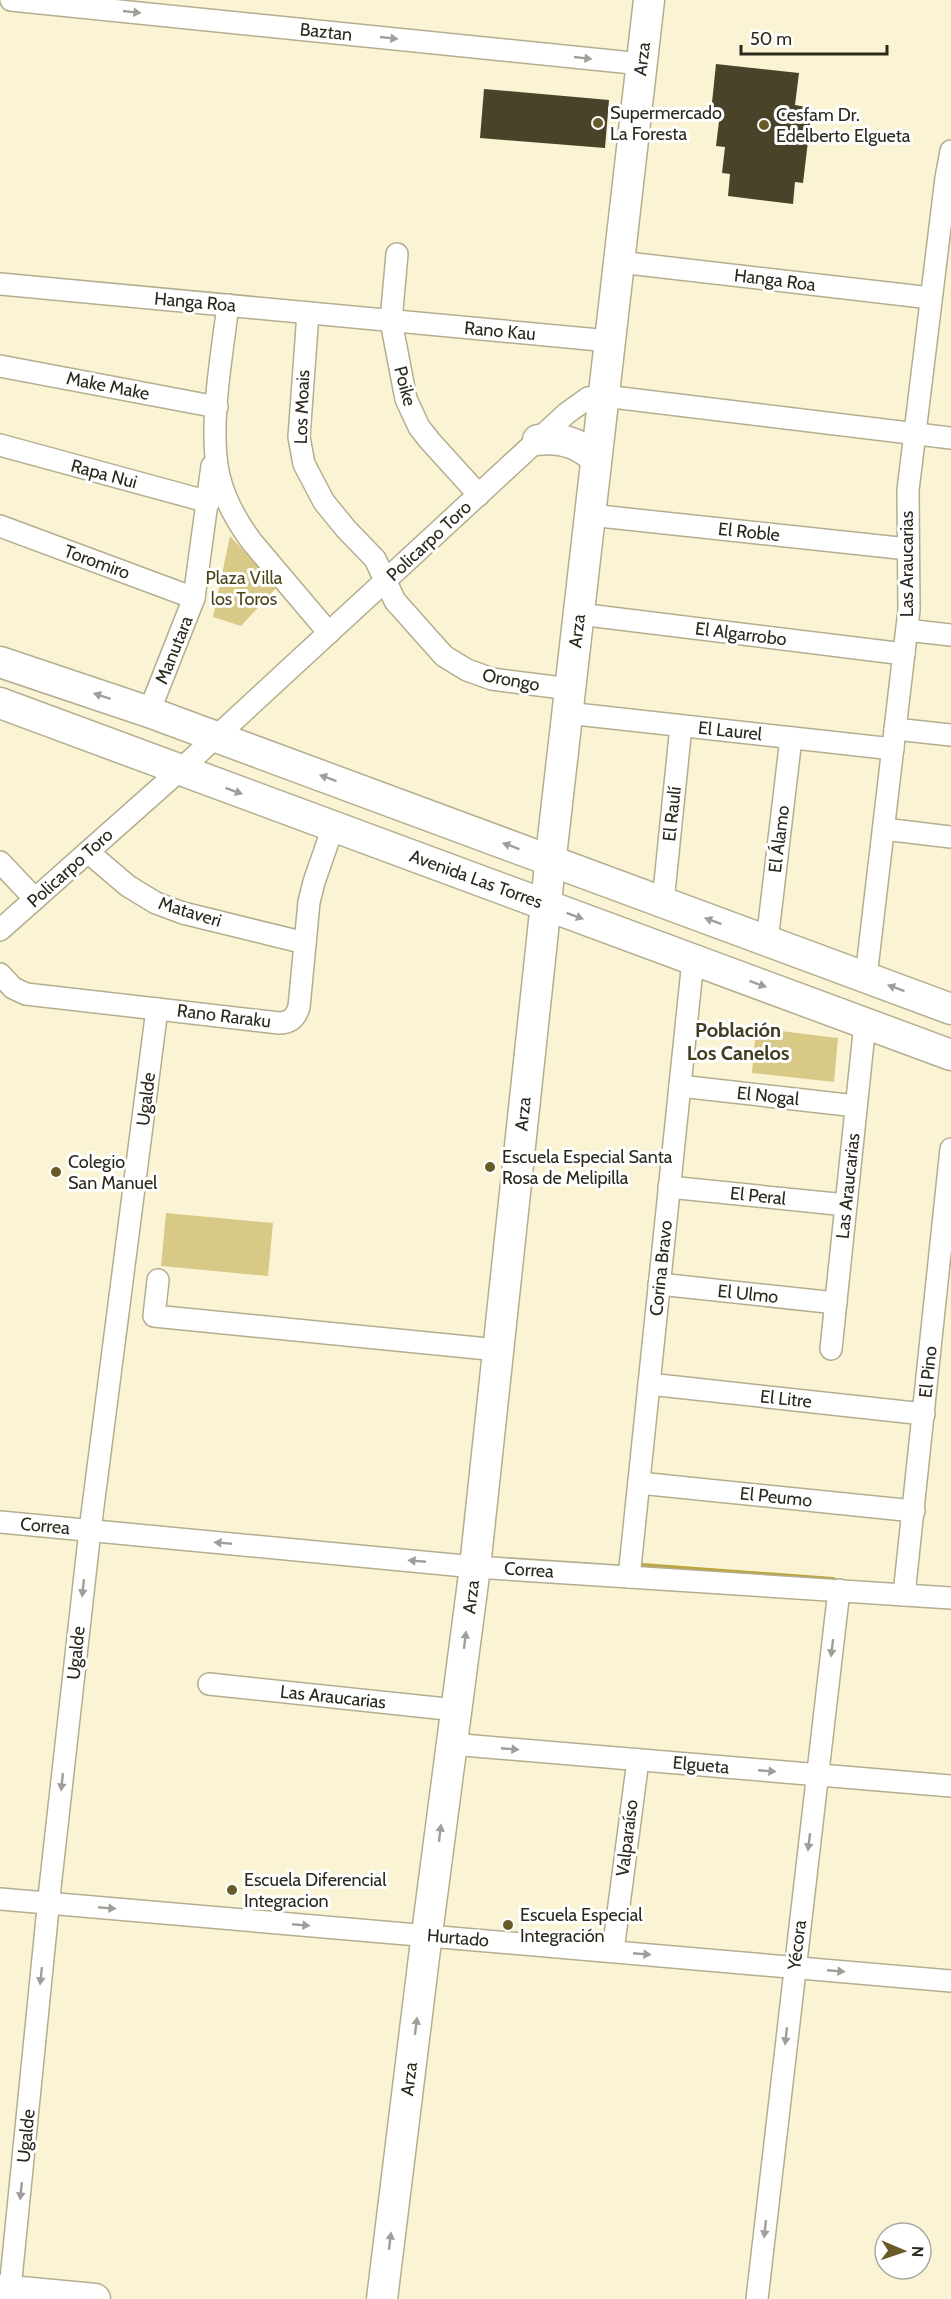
<svg xmlns="http://www.w3.org/2000/svg" width="951" height="2299" font-family="Cabin,sans-serif">
	<style>
		.green { fill: #d9c986 }
		.lines { fill: none; stroke-linecap: round; stroke-linejoin: round }
		.stream { stroke: #bba53e; stroke-width: 6 }
		.building { fill: #494329 }
		.street-casing { stroke: #b4ad8f; stroke-width: 24 }
		.secondary-casing { stroke: #b4ad8f; stroke-width: 33 }
		.street { stroke: #fff; stroke-width: 21 }
		.secondary { stroke: #fff; stroke-width: 30 }
		.oneway { fill: #a09e99 }
		.poi-dot { fill: #675b28; stroke: #fff; stroke-width: 2 }
		.labels { text-anchor: middle; dominant-baseline: central; stroke-width: 6; stroke-linejoin: round; paint-order: stroke }
		.street-label { font-size: 18px; fill: #2b281c; stroke: #fff }
		.poi-label { font-size: 18px; fill: #2b281c; stroke: #fff; text-anchor: start }
		.park-label { font-size: 18px; fill: #4e451b; stroke: #fff }
		.neighbourhood-label { font-size: 20px; font-weight: bold; fill: #423c21; stroke: #fff }
	</style>
	<rect width="100%" height="100%" fill="#fbf4d4"/>
	<!-- green -->
	<g class="green">
		<polygon points="230,536 277,587 241,626 213,617"/>
		<polygon points="756,1028 838,1038 834,1082 752,1073"/>
		<polygon points="166,1213 273,1223 268,1276 161,1266"/>
	</g>
	<g class="lines">
		<!-- stream -->
		<polyline class="stream" points="642,1566 833,1580"/>
	</g>
	<!-- building -->
	<g class="building">
		<polygon points="716,64 799,73 795,105 812,108 803,183 795,182 793,204 728,196 730,174 722,173 725,147 716,146 720,113 711,112"/>
		<polygon points="484,89 609,100 605,148 480,138"/>
	</g>
	<g class="lines">
		<!-- street casing -->
		<g class="street-casing">
			<g id="street">
				<polyline points="11,0 642,64"/>
				<polyline points="397,254 391,321 406,399 419,427 430,441 479,495"/>
				<polyline points="619,262 931,298"/>
				<polyline points="0,284 610,341"/>
				<path d="M 228,305 C 222,355 208,429 219,476 C 225,501 237,522 252,542 L 329,633"/>
				<polyline points="308,313 299,437 304,464 324,502 346,529 375,559 395,601 444,656 467,670 492,679 570,689"/>
				<polyline points="0,366 217,407"/>
				<polyline points="0,445 209,502"/>
				<polyline points="590,515 908,549"/>
				<polyline points="0,526 194,598"/>
				<polyline points="579,614 904,654"/>
				<polyline points="907,630 951,635"/>
				<polyline points="149,712 194,598 212,466"/>
				<polyline points="567,713 893,749"/>
				<polyline points="895,729 951,735"/>
				<polyline points="884,829 951,837"/>
				<polyline points="88,852 128,886 156,903 183,913 305,943"/>
				<polyline points="0,862 35,899"/>
				<polyline points="663,902 681,726"/>
				<polyline points="0,930 179,771 567,413 588,398 604,396 951,438"/>
				<polyline points="767,941 791,738"/>
				<path d="M 0,974 L 13,988 L 26,994 L 279,1023 C 290,1023 296,1017 299,1007 L 309,902 L 314,882 L 333,827"/>
				<polyline points="866,977 909,610 908,490 946,178 951,151"/>
				<polyline points="680,1086 856,1106"/>
				<polyline points="669,1187 846,1205"/>
				<polyline points="158,1280 154,1316 498,1350"/>
				<polyline points="659,1284 836,1303"/>
				<polyline points="831,1349 865,1023"/>
				<polyline points="649,1384 924,1414"/>
				<polyline points="639,1483 914,1511"/>
				<polyline points="0,1522 475,1567 951,1598"/>
				<polyline points="629,1577 693,960"/>
				<polyline points="904,1595 951,1149"/>
				<polyline points="209,1684 456,1710"/>
				<polyline points="451,1744 951,1786"/>
				<polyline points="0,1899 951,1981"/>
				<polyline points="613,1951 638,1760"/>
				<polyline points="9,2299 50,1888 90,1530 157,1009"/>
				<polyline points="757,2299 839,1590"/>
			</g>
		</g>
		<!-- secondary casing -->
		<g class="secondary-casing">
			<g id="secondary">
				<path d="M 538,440 C 561,437 580,443 596,459"/>
				<polyline points="0,662 149,712 951,1009"/>
				<polyline points="0,703 951,1055"/>
				<polyline points="0,2290 95,2299"/>
				<polyline points="382,2299 425,1949 475,1567 551,856 649,0"/>
			</g>
		</g>
		<!-- street -->
		<use href="#street" class="street"/>
		<!-- secondary -->
		<use href="#secondary" class="secondary"/>
	</g>
	<!-- one-way arrows -->
	<defs><path id="oneway-solid" d="M-6-.8H1V-3.2L6.5 0L1 3.2V.8H-6Z" transform="scale(1.5)"/></defs>
	<g class="oneway">
		<use href="#oneway-solid" transform="translate(132 12) rotate(6)"/>
		<use href="#oneway-solid" transform="translate(389 38) rotate(6)"/>
		<use href="#oneway-solid" transform="translate(583 58) rotate(6)"/>
		<use href="#oneway-solid" transform="translate(102 696) rotate(-162)"/>
		<use href="#oneway-solid" transform="translate(328 778) rotate(-160)"/>
		<use href="#oneway-solid" transform="translate(234 791) rotate(20)"/>
		<use href="#oneway-solid" transform="translate(511 846) rotate(-160)"/>
		<use href="#oneway-solid" transform="translate(575 916) rotate(20)"/>
		<use href="#oneway-solid" transform="translate(713 921) rotate(-160)"/>
		<use href="#oneway-solid" transform="translate(758 984) rotate(20)"/>
		<use href="#oneway-solid" transform="translate(896 988) rotate(-160)"/>
		<use href="#oneway-solid" transform="translate(223 1543) rotate(-175)"/>
		<use href="#oneway-solid" transform="translate(417 1561) rotate(-175)"/>
		<use href="#oneway-solid" transform="translate(83 1588) rotate(96)"/>
		<use href="#oneway-solid" transform="translate(465 1640) rotate(-83)"/>
		<use href="#oneway-solid" transform="translate(832 1648) rotate(97)"/>
		<use href="#oneway-solid" transform="translate(510 1749) rotate(5)"/>
		<use href="#oneway-solid" transform="translate(767 1771) rotate(5)"/>
		<use href="#oneway-solid" transform="translate(62 1782) rotate(96)"/>
		<use href="#oneway-solid" transform="translate(440 1833) rotate(-83)"/>
		<use href="#oneway-solid" transform="translate(809 1842) rotate(97)"/>
		<use href="#oneway-solid" transform="translate(107 1908) rotate(5)"/>
		<use href="#oneway-solid" transform="translate(301 1925) rotate(5)"/>
		<use href="#oneway-solid" transform="translate(642 1954) rotate(5)"/>
		<use href="#oneway-solid" transform="translate(836 1971) rotate(5)"/>
		<use href="#oneway-solid" transform="translate(41 1976) rotate(96)"/>
		<use href="#oneway-solid" transform="translate(416 2026) rotate(-83)"/>
		<use href="#oneway-solid" transform="translate(786 2036) rotate(96)"/>
		<use href="#oneway-solid" transform="translate(21 2191) rotate(96)"/>
		<use href="#oneway-solid" transform="translate(765 2229) rotate(96)"/>
		<use href="#oneway-solid" transform="translate(390 2241) rotate(-83)"/>
	</g>
	<!-- markers -->
	<g class="poi-dot">
		<circle cx="598" cy="123" r="6"/>
		<circle cx="764" cy="125" r="6"/>
		<circle cx="490" cy="1167" r="6"/>
		<circle cx="56" cy="1172" r="6"/>
		<circle cx="232" cy="1890" r="6"/>
		<circle cx="508" cy="1925" r="6"/>
	</g>
	<g class="labels">
		<!-- street labels -->
		<g class="street-label">
			<text transform="translate(326 32) rotate(6)">Baztan</text>
			<text transform="translate(642 59) rotate(-83)">Arza</text>
			<text transform="translate(775 280) rotate(7)">Hanga Roa</text>
			<text transform="translate(195 302) rotate(5)">Hanga Roa</text>
			<text transform="translate(500 331) rotate(5)">Rano Kau</text>
			<text transform="translate(108 386) rotate(11)">Make Make</text>
			<text transform="translate(405 386) rotate(75)">Poike</text>
			<text transform="translate(302 407) rotate(-88)">Los Moais</text>
			<text transform="translate(104 474) rotate(15)">Rapa Nui</text>
			<text transform="translate(749 532) rotate(6)">El Roble</text>
			<text transform="translate(429 541) rotate(-43)">Policarpo Toro</text>
			<text transform="translate(97 562) rotate(20)">Toromiro</text>
			<text transform="translate(907 564) rotate(-90)">Las Araucarias</text>
			<text transform="translate(577 631) rotate(-83)">Arza</text>
			<text transform="translate(741 634) rotate(7)">El Algarrobo</text>
			<text transform="translate(174 650) rotate(-68)">Manutara</text>
			<text transform="translate(511 680) rotate(10)">Orongo</text>
			<text transform="translate(730 731) rotate(6)">El Laurel</text>
			<text transform="translate(672 814) rotate(-84)">El Raulí</text>
			<text transform="translate(779 839) rotate(-83)">El Álamo</text>
			<text transform="translate(70 868) rotate(-42)">Policarpo Toro</text>
			<text transform="translate(476 879) rotate(20)">Avenida Las Torres</text>
			<text transform="translate(190 912) rotate(17)">Mataveri</text>
			<text transform="translate(224 1016) rotate(7)">Rano Raraku</text>
			<text transform="translate(768 1096) rotate(6)">El Nogal</text>
			<text transform="translate(146 1099) rotate(-83)">Ugalde</text>
			<text transform="translate(523 1114) rotate(-84)">Arza</text>
			<text transform="translate(848 1186) rotate(-84)">Las Araucarias</text>
			<text transform="translate(758 1196) rotate(6)">El Peral</text>
			<text transform="translate(661 1268) rotate(-84)">Corina Bravo</text>
			<text transform="translate(748 1294) rotate(6)">El Ulmo</text>
			<text transform="translate(928 1372) rotate(-84)">El Pino</text>
			<text transform="translate(786 1399) rotate(6)">El Litre</text>
			<text transform="translate(776 1497) rotate(6)">El Peumo</text>
			<text transform="translate(45 1526) rotate(5)">Correa</text>
			<text transform="translate(529 1570) rotate(4)">Correa</text>
			<text transform="translate(471 1597) rotate(-83)">Arza</text>
			<text transform="translate(76 1653) rotate(-84)">Ugalde</text>
			<text transform="translate(333 1697) rotate(6)">Las Araucarias</text>
			<text transform="translate(701 1765) rotate(5)">Elgueta</text>
			<text transform="translate(627 1838) rotate(-83)">Valparaíso</text>
			<text transform="translate(458 1938) rotate(5)">Hurtado</text>
			<text transform="translate(797 1945) rotate(-83)">Yécora</text>
			<text transform="translate(409 2079) rotate(-83)">Arza</text>
			<text transform="translate(26 2136) rotate(-84)">Ugalde</text>
		</g>
		<!-- poi labels -->
		<g class="poi-label">
			<text x="610" y="113">Supermercado<tspan x="610" dy="21">La Foresta</tspan></text>
			<text x="776" y="115">Cesfam Dr.<tspan x="776" dy="21">Edelberto Elgueta</tspan></text>
			<text x="502" y="1157">Escuela Especial Santa<tspan x="502" dy="21">Rosa de Melipilla</tspan></text>
			<text x="68" y="1162">Colegio<tspan x="68" dy="21">San Manuel</tspan></text>
			<text x="244" y="1880">Escuela Diferencial<tspan x="244" dy="21">Integracion</tspan></text>
			<text x="520" y="1915">Escuela Especial<tspan x="520" dy="21">Integración</tspan></text>
		</g>
		<!-- park labels -->
		<g class="park-label">
			<text x="244" y="578">Plaza Villa<tspan x="244" dy="21">los Toros</tspan></text>
		</g>
		<!-- neighbourhood labels -->
		<g class="neighbourhood-label">
			<text x="738" y="1030">Población<tspan x="738" dy="23">Los Canelos</tspan></text>
		</g>
	</g>
	<!-- north arrow -->
	<g transform="translate(903 2251) rotate(92)"><circle r="28" fill="#ffffff" stroke="#aaa9a4" stroke-width="1.5"/>
	<path d="M0-4.5L10 22L0 15L-10 22Z" fill="#675b28"/>
	<text y="-9" font-size="16" font-weight="bold" text-anchor="middle" fill="#2b281c">N</text>
	</g>
	<!-- scale -->
	<path d="M741 45v9h146v-9" fill="none" stroke="#2b281c" stroke-width="3"/>
	<text x="750" y="45" font-size="18" fill="#2b281c" stroke="#ffffff" stroke-width="4.5" paint-order="stroke">50 m</text>
</svg>
